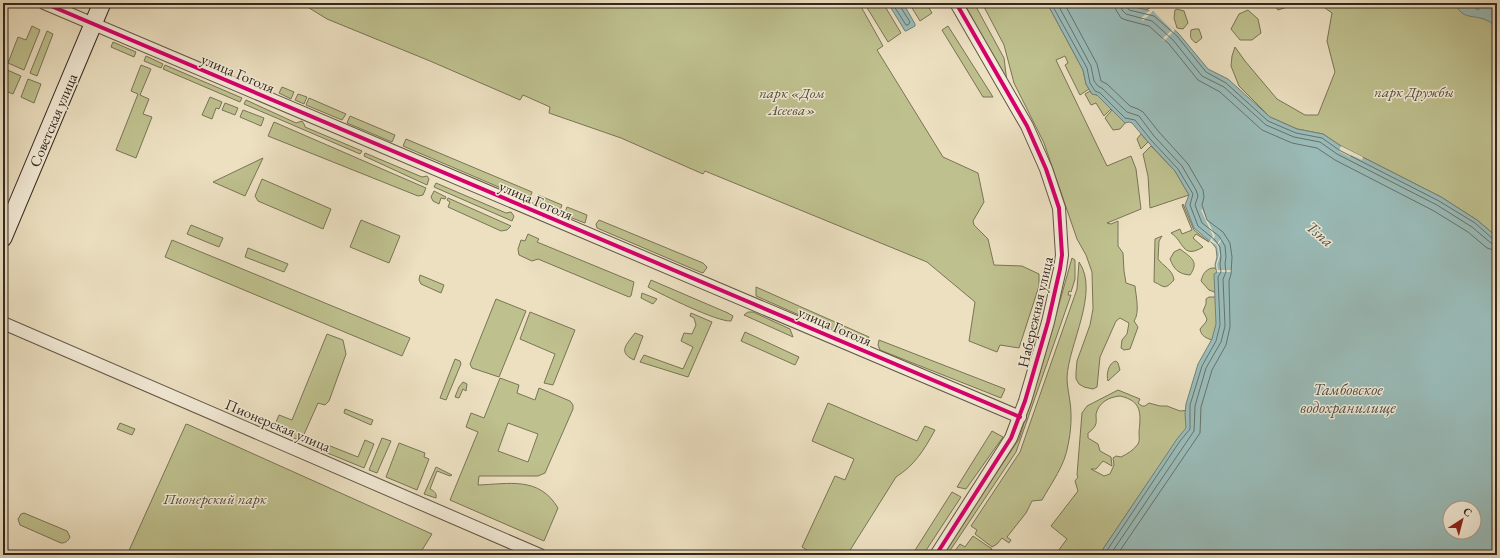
<svg xmlns="http://www.w3.org/2000/svg" width="1500" height="558" font-family="'EB Garamond',serif">
	<style>
		.green { fill: #bec08e; stroke: #797456; fill-rule: evenodd }
		.water { fill: #9abcb9; stroke: #71817b; fill-rule: evenodd }
		.pier { fill: #ece0c1 }
		.lines { fill: none; stroke-linecap: round; stroke-linejoin: round }
		.shore { stroke: #67726c; stroke-width: 1 }
		.minor-casing { stroke: #625648; stroke-width: 14 }
		.secondary-casing { stroke: #34281f; stroke-width: 19 }
		.minor { stroke: #f3ebd7; stroke-width: 12 }
		.secondary { stroke: #f3ebd7; stroke-width: 17 }
		.cycleway-casing { stroke: #f3ebd7; stroke-width: 6 }
		.cycleway { stroke: #d6006c; stroke-width: 4 }
		.labels { text-anchor: middle; dominant-baseline: central; stroke-width: 3; stroke-linejoin: round; paint-order: stroke }
		.street-label { font-size: 15px; fill: #34281f; stroke: #f3ebd7 }
		.park-label { font-size: 15px; font-style: italic; fill: #564e3b; stroke: #f3ebd7 }
		.water-label { font-size: 16px; font-style: italic; fill: #4e4d46; stroke: #f3ebd7 }
	</style>
	<rect width="100%" height="100%" fill="#ece0c1"/>
	<filter id="stains"><feTurbulence type="fractalNoise" baseFrequency=".005" numOctaves="4"/><feColorMatrix values="0 0 0 0 .2 0 0 0 0 .09 0 0 0 0 .02 0 0 0 .5 -.17"/></filter>
	<radialGradient id="worn" r=".72"><stop offset=".6" stop-color="#630" stop-opacity="0"/><stop offset="1" stop-color="#630" stop-opacity=".3"/></radialGradient>
	<!-- green -->
	<g class="green">
		<polygon points="307,3 859,3 883,46 877,50 943,157 978,173 984,202 973,221 974,225 988,239 994,265 1022,266 1039,274 1039,286 1019,348 1000,345 997,352 969,341 975,302 927,262 705,171 703,174 621,138 549,113 550,107 523,95 520,100 430,61 327,19 306,6"/>
		<polygon points="870,3 883,3 901,33 888,42 866,6"/>
		<polygon points="909,3 926,3 932,13 920,21"/>
		<polygon points="964,3 974,3 1004,58 1007,82"/>
		<path d="M 982,3 L 1047,3 L 1083,70 L 1086,84 L 1089,89 L 1080,95 L 1065,65 L 1068,63 L 1065,56 L 1056,60 L 1107,166 L 1131,156 L 1136,169 L 1141,209 L 1107,223 L 1111,224 L 1118,221 L 1118,246 L 1123,253 L 1124,271 L 1126,283 L 1135,286 C 1136,296 1140,313 1134,321 L 1138,327 L 1130,349 L 1124,350 L 1121,348 L 1122,340 L 1127,334 L 1129,323 L 1120,318 L 1116,321 L 1100,357 L 1097,387 L 1093,389 L 1084,387 L 1079,384 L 1076,379 L 1076,372 L 1077,361 L 1090,325 L 1093,309 L 1092,272 L 1086,255 L 1077,239 L 1044,143 L 1014,83 L 1004,45 Z"/>
		<path d="M 1128,3 L 1158,3 C 1154,7 1150,7 1146,10 L 1131,8 Z"/>
		<polygon points="1272,3 1300,3 1278,10"/>
		<polygon points="1318,3 1497,3 1497,237 1477,220 1441,197 1341,146 1323,134 1297,129 1270,117 1239,86 1231,66 1232,56 1235,47 1245,61 1277,99 1305,115 1318,115 1335,72 1327,41 1332,13"/>
		<polygon points="1177,9 1184,11 1188,23 1183,29 1177,28 1174,18 1175,10"/>
		<polygon points="1248,10 1258,19 1261,33 1252,40 1240,40 1231,29 1239,14"/>
		<polygon points="32,26 40,30 24,70 8,63 18,37 26,40"/>
		<polygon points="948,26 993,97 983,97 942,30"/>
		<path d="M 1195,29 L 1199,29 L 1202,38 L 1196,43 C 1190,39 1190,37 1191,30 Z"/>
		<polygon points="47,31 53,34 37,76 30,73"/>
		<polygon points="113,42 136,52 134,57 111,47"/>
		<polygon points="146,56 163,64 161,68 144,61"/>
		<polygon points="141,65 151,69 140,95 149,99 143,114 152,117 136,158 116,150 138,94 131,91"/>
		<polygon points="165,65 242,98 240,102 163,69"/>
		<polygon points="5,69 21,76 13,94 3,90 3,73"/>
		<polygon points="28,79 41,84 34,103 21,97"/>
		<polygon points="282,87 294,92 291,99 279,93"/>
		<polygon points="1090,91 1092,94 1097,95 1111,109 1104,116 1096,103 1091,105 1085,94"/>
		<polygon points="298,94 307,97 304,104 295,100"/>
		<polygon points="210,97 222,102 219,109 216,108 212,119 202,115"/>
		<polygon points="309,98 346,114 342,120 306,105"/>
		<polygon points="246,100 296,123 302,121 304,124 305,127 362,151 360,154 244,104"/>
		<polygon points="225,103 238,108 235,115 222,110"/>
		<polygon points="243,110 264,118 261,126 240,117"/>
		<polygon points="1112,110 1125,123 1120,129 1113,130 1105,118"/>
		<polygon points="350,116 395,135 392,142 347,123"/>
		<polygon points="274,122 426,188 423,195 418,196 268,136"/>
		<polygon points="1141,134 1148,142 1141,149 1137,139"/>
		<polygon points="406,139 532,192 529,200 403,146"/>
		<polygon points="1151,146 1175,171 1189,195 1150,208 1148,176 1143,154"/>
		<polygon points="365,153 422,177 427,176 429,179 427,185 364,156"/>
		<polygon points="263,158 245,196 213,182"/>
		<polygon points="262,179 331,209 323,229 258,201 255,196"/>
		<polygon points="436,183 506,213 511,212 514,216 512,221 434,187"/>
		<polygon points="434,191 446,197 445,199 441,198 439,204 433,201 431,197"/>
		<polygon points="538,195 562,205 559,213 535,202"/>
		<polygon points="448,198 511,226 507,230 501,231 448,207 450,202 447,200"/>
		<path d="M 1183,204 L 1194,230 L 1209,242 L 1196,234 L 1193,238 L 1203,247 C 1182,260 1184,241 1171,233 L 1180,229 L 1182,234 L 1192,230 L 1182,205 Z"/>
		<polygon points="567,207 587,215 585,223 564,215"/>
		<polygon points="361,220 400,236 389,263 350,247"/>
		<polygon points="599,220 703,263 707,267 706,269 703,273 700,272 597,228 596,224"/>
		<polygon points="191,225 223,238 219,247 187,234"/>
		<polygon points="528,234 539,239 537,242 634,282 631,296 629,297 538,259 532,261 519,255 518,249 521,240 525,241"/>
		<path d="M 1162,236 L 1159,241 L 1158,259 C 1163,266 1173,270 1174,280 C 1164,291 1164,286 1154,282 L 1155,239 Z"/>
		<polygon points="172,240 410,338 402,356 165,257"/>
		<polygon points="248,248 288,264 284,272 245,257"/>
		<path d="M 1180,249 C 1190,257 1200,261 1190,275 C 1178,274 1174,269 1170,259 L 1174,252 Z"/>
		<polygon points="1072,258 1075,260 1075,279 1071,292 1069,291 1068,295 1071,295 1016,452 947,555 942,555 1019,439 1040,372"/>
		<path d="M 1079,262 C 1100,292 1068,345 1067,378 C 1067,386 1069,394 1070,402 C 1072,415 1071,432 1068,445 C 1065,465 1052,482 1042,500 L 1032,501 L 1026,513 L 1007,537 L 1011,540 L 1009,543 L 1002,538 L 997,544 L 992,547 L 975,534 L 977,530 L 971,526 L 1020,452 L 1077,289 Z"/>
		<path d="M 1212,268 L 1215,268 L 1217,271 L 1217,293 L 1209,290 L 1201,281 C 1203,274 1205,270 1212,268 Z"/>
		<polygon points="420,275 444,285 441,293 421,284 419,280"/>
		<path d="M 651,280 L 728,313 L 733,316 L 731,321 C 717,322 663,295 648,287 Z"/>
		<polygon points="756,287 869,337 867,341 860,342 756,296"/>
		<polygon points="642,293 657,299 653,304 641,298"/>
		<path d="M 1209,297 L 1216,297 L 1224,307 L 1212,340 C 1206,338 1201,336 1200,329 L 1206,322 L 1207,319 L 1203,311 L 1206,304 L 1206,299 Z"/>
		<polygon points="496,299 526,311 499,377 472,368 470,364"/>
		<polygon points="530,312 575,330 553,385 544,383 555,354 520,339"/>
		<polygon points="748,312 753,312 790,329 793,337 744,315"/>
		<polygon points="691,313 712,322 688,377 640,362 644,355 683,369 693,347 681,341 684,333 692,334 696,325 694,318 690,316"/>
		<polygon points="745,332 799,357 795,365 741,341"/>
		<path d="M 635,333 L 643,336 L 634,360 C 617,352 627,344 635,333 Z"/>
		<polygon points="327,334 343,340 346,354 329,401 325,405 318,403 301,441 273,429 279,415 292,420"/>
		<polygon points="879,340 1005,389 1001,398 880,350 878,345"/>
		<polygon points="455,359 460,361 461,364 446,400 440,398"/>
		<path d="M 1116,361 L 1118,363 L 1120,370 L 1108,381 C 1106,375 1108,363 1116,361 Z"/>
		<path d="M 500,378 L 519,385 L 517,393 L 535,400 L 539,388 L 570,401 L 573,405 L 573,409 L 545,473 L 538,476 L 479,476 L 478,485 C 509,484 539,476 558,508 L 544,541 L 450,500 L 478,432 L 466,427 L 471,413 L 484,418 ZM 508,423 L 538,434 L 528,462 L 498,451 Z"/>
		<polygon points="463,382 467,384 466,391 463,389 459,398 455,397 459,387"/>
		<path d="M 1118,390 L 1140,399 L 1138,403 L 1142,406 L 1145,406 L 1149,403 L 1160,406 L 1167,406 L 1180,411 L 1189,410 L 1188,429 L 1147,484 L 1099,555 L 1055,555 L 1067,539 L 1051,526 L 1078,491 L 1075,481 L 1078,477 L 1077,475 L 1082,413 L 1087,406 ZM 1120,396 C 1142,401 1141,413 1139,432 C 1139,436 1140,441 1138,444 C 1134,450 1127,454 1121,457 L 1116,456 L 1113,458 L 1114,465 L 1110,474 L 1104,476 L 1091,469 L 1096,469 L 1103,461 L 1112,466 L 1111,457 L 1100,451 L 1098,444 L 1088,438 L 1088,433 C 1091,431 1093,429 1095,426 C 1097,423 1096,418 1096,414 C 1099,402 1109,397 1120,396 Z"/>
		<path d="M 828,403 L 917,441 L 925,426 L 935,430 C 924,450 915,465 896,477 L 847,555 L 815,555 L 802,547 L 835,476 L 845,480 L 854,459 L 812,441 Z"/>
		<polygon points="345,409 373,420 371,425 344,413"/>
		<polygon points="120,423 135,429 132,435 117,429"/>
		<polygon points="186,424 189,425 432,534 419,555 127,555"/>
		<polygon points="992,431 1003,437 966,489 957,487"/>
		<polygon points="382,438 391,441 377,473 369,470"/>
		<polygon points="315,440 358,457 365,440 374,444 364,468 308,445 311,441"/>
		<polygon points="399,443 425,453 424,457 429,459 417,490 386,477"/>
		<path d="M 436,467 L 452,475 L 450,476 L 437,471 L 430,489 C 434,491 437,493 436,498 L 424,494 Z"/>
		<polygon points="952,492 961,497 923,555 912,555"/>
		<path d="M 24,513 L 67,531 L 70,537 C 68,541 66,543 61,543 L 20,525 L 18,519 L 21,514 Z"/>
		<polygon points="973,536 992,549 989,553 991,555 952,555 960,544 965,547"/>
	</g>
	<!-- water -->
	<g class="water">
		<polygon points="888,3 903,3 915,24 915,26 906,31 905,31"/>
		<path d="M 1047,3 L 1129,3 L 1131,6 L 1155,12 L 1179,34 L 1208,69 L 1228,79 L 1270,117 L 1297,129 L 1323,134 L 1341,146 L 1441,197 L 1477,220 L 1497,237 L 1497,555 L 1099,555 L 1177,439 L 1186,428 L 1185,414 L 1186,404 L 1198,364 L 1212,339 L 1216,324 L 1214,274 L 1217,272 L 1215,265 L 1217,257 L 1216,248 L 1212,243 L 1194,228 L 1185,205 L 1189,195 L 1175,171 L 1148,142 L 1132,123 L 1129,122 L 1125,123 L 1097,95 L 1092,94 L 1086,84 L 1083,70 ZM 1450,508 L 1474,508 L 1474,532 L 1450,532 Z"/>
		<path d="M 1454,3 L 1469,3 L 1478,10 L 1483,3 L 1497,3 L 1497,26 C 1492,23 1486,19 1480,18 C 1465,15 1463,17 1454,3 Z"/>
	</g>
	<!-- pier -->
	<g class="pier">
		<polygon points="1151,9 1155,10 1175,30 1164,41 1162,39 1172,30 1153,11 1143,21 1141,18"/>
		<polygon points="1341,146 1363,157 1362,160 1351,155 1350,157 1339,151"/>
		<polygon points="1202,209 1215,236 1212,240 1217,244 1221,239 1222,239 1218,245 1220,255 1217,265 1218,270 1231,270 1231,272 1217,272 1216,265 1219,255 1218,249 1217,245 1210,241 1213,236 1201,210"/>
	</g>
	<g class="lines">
		<!-- shore -->
		<g class="shore">
			<polyline points="892,3 906,25 908,25 910,22 900,6 899,3"/>
			<polyline points="1051,3 1087,68 1090,83 1095,91 1100,93 1125,118 1135,120 1151,140 1178,169 1193,194 1190,205 1198,226 1215,240 1220,247 1221,257 1220,264 1221,272 1218,277 1220,325 1216,341 1202,366 1190,405 1190,429 1180,441 1104,555"/>
			<polyline points="1057,3 1091,66 1094,81 1098,86 1103,89 1127,112 1139,116 1154,136 1182,166 1196,190 1198,196 1195,205 1202,223 1219,236 1225,246 1226,257 1225,264 1226,272 1223,279 1225,326 1221,342 1206,368 1195,406 1194,431 1110,555"/>
			<polyline points="1064,3 1097,64 1101,81 1107,84 1130,106 1138,109 1143,112 1159,132 1188,164 1203,190 1204,197 1202,205 1207,220 1223,232 1230,243 1232,257 1231,274 1229,281 1230,327 1226,345 1212,370 1201,407 1200,433 1117,555"/>
			<polyline points="1115,3 1116,10 1121,18 1126,20 1149,26 1169,44 1198,80 1220,92 1262,130 1292,143 1317,148 1335,160 1434,211 1468,232 1487,248 1497,251"/>
			<polyline points="1121,3 1122,10 1126,14 1152,21 1173,40 1202,76 1224,87 1266,125 1294,137 1320,142 1337,154 1437,205 1472,227 1491,243 1497,245"/>
			<polyline points="1126,3 1127,7 1129,10 1154,16 1177,36 1206,72 1226,83 1268,121 1296,133 1322,138 1339,150 1439,201 1475,223 1493,239 1497,240"/>
		</g>
		<!-- minor casing -->
		<g class="minor-casing">
			<g id="minor">
				<polyline points="44,3 1020,417"/>
				<polyline points="3,323 540,555"/>
				<polyline points="936,555 1011,438 1025,401 1048,322 1060,269 1062,255 1059,208 1046,169 1027,126 956,3"/>
			</g>
		</g>
		<!-- secondary casing -->
		<g class="secondary-casing">
			<polyline id="secondary" points="3,238 102,3"/>
		</g>
		<!-- minor -->
		<use href="#minor" class="minor"/>
		<!-- secondary -->
		<use href="#secondary" class="secondary"/>
		<!-- cycleway casing -->
		<g class="cycleway-casing">
			<g id="cycleway">
				<polyline points="44,3 1020,417"/>
				<polyline points="936,555 1011,438 1025,401 1048,322 1060,269 1062,255 1059,208 1046,169 1027,126 956,3"/>
			</g>
		</g>
		<!-- cycleway -->
		<use href="#cycleway" class="cycleway"/>
	</g>
	<g class="labels">
		<!-- street labels -->
		<g class="street-label">
			<text transform="translate(238 73) rotate(23)">улица Гоголя</text>
			<text transform="translate(53 120) rotate(-67)">Советская улица</text>
			<text transform="translate(536 200) rotate(23)">улица Гоголя</text>
			<text transform="translate(1035 312) rotate(-77)">Набережная улица</text>
			<text transform="translate(835 326) rotate(23)">улица Гоголя</text>
			<text transform="translate(278 425) rotate(23)">Пионерская улица</text>
		</g>
		<!-- park labels -->
		<g class="park-label">
			<text x="1414" y="91">парк Дружбы</text>
			<text x="792" y="92">парк «Дом<tspan x="792" dy="17">Асеева»</tspan></text>
			<text x="215" y="498">Пионерский парк</text>
		</g>
		<!-- water labels -->
		<g class="water-label">
			<text transform="translate(1320 234) rotate(41)">Tsna</text>
			<text x="1348" y="389">Тамбовское<tspan x="1348" dy="18">водохранилище</tspan></text>
		</g>
	</g>
	<!-- margin -->
	<rect width="1500" height="558" fill="none" stroke="#ece0c1" stroke-width="16"/>
	<rect x="4" y="4" width="1492" height="550" fill="none" stroke="#34281f" stroke-width="2"/>
	<rect x="8" y="8" width="1484" height="542" fill="none" stroke="#34281f"/>
	<!-- north arrow -->
	<g transform="translate(1462 520) rotate(36)"><circle r="19" fill="#f3ebd7" stroke="#a79d8d"/>
	<path d="M0-3L7 15L0 10L-7 15Z" fill="#8f2418"/>
	<text y="-6" font-size="11" font-weight="bold" text-anchor="middle" fill="#34281f">С</text>
	</g>
	<rect width="100%" height="100%" filter="url(#stains)"/>
	<rect width="100%" height="100%" fill="url(#worn)"/>
</svg>
